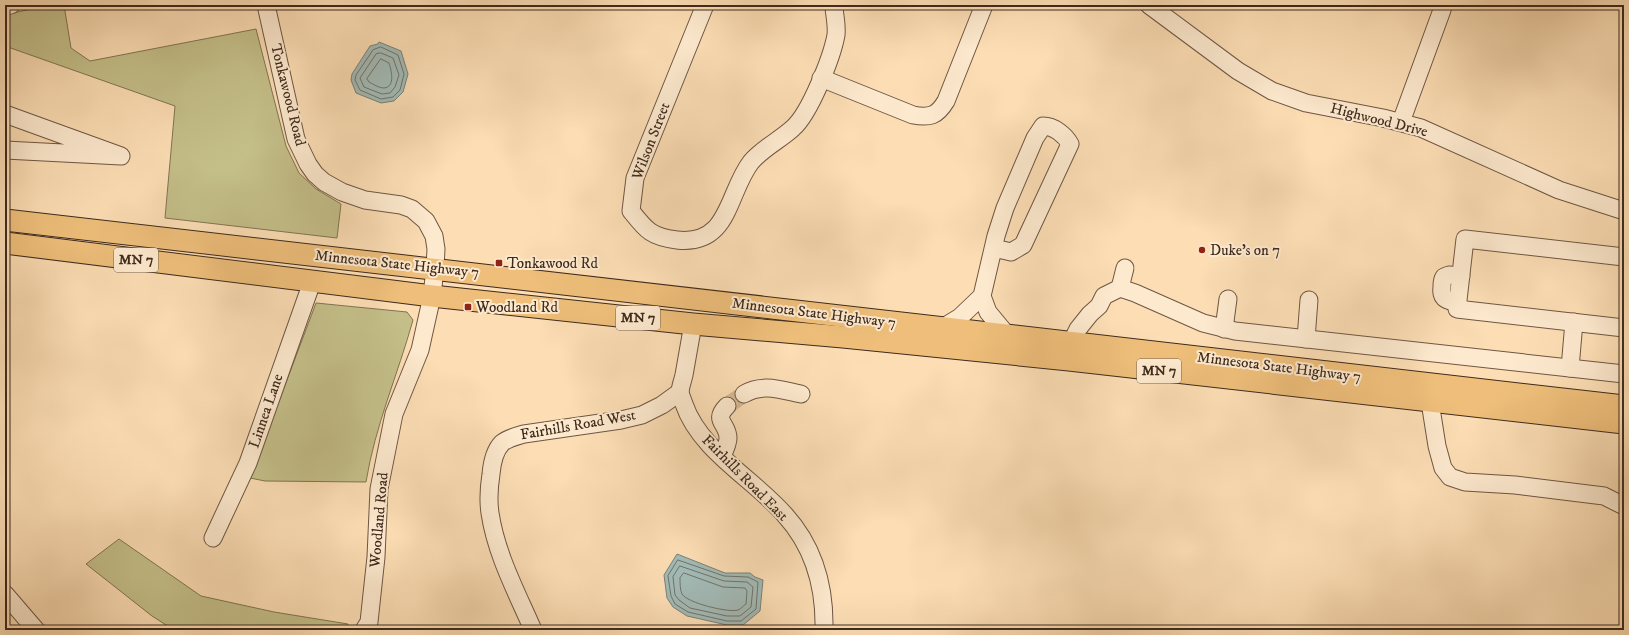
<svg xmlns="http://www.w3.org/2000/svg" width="1629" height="635" font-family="'IM FELL DW Pica',serif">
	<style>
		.green { fill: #c4bf89; stroke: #817453 }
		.water { fill: #a2bab6; stroke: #7a8079 }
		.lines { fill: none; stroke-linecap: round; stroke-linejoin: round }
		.shore { stroke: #70726a; stroke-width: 1 }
		.minor-tunnel { stroke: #d6b996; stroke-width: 17; stroke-dasharray: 17 8; stroke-linecap: butt }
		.minor-casing { stroke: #6e5743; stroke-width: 19 }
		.major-casing { stroke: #3e2a1d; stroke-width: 23 }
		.minor { stroke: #fde9ce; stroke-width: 17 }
		.major { stroke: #eebe7a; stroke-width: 21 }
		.poi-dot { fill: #8f2418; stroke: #fde9ce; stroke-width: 1.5 }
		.labels { text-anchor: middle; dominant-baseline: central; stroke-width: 4; stroke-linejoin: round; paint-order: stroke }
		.shield { fill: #fde9ce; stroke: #776352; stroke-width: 1 }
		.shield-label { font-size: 14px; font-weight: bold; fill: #3e2a1d }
		.street-label { font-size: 15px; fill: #3e2a1d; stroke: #fde9ce }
		.poi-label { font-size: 15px; fill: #3e2a1d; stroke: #fde9ce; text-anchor: start }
	</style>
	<rect width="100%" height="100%" fill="#fcddb4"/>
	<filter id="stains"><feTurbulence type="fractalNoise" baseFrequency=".005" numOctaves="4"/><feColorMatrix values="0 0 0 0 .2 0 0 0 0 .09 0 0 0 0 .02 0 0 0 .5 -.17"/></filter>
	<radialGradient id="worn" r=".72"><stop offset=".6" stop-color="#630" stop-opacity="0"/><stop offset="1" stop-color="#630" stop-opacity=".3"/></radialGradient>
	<!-- green -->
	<g class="green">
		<polygon points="48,5 64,5 71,48 90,61 256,29 286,146 299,173 316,189 341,204 337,238 165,218 175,106 5,46 5,15"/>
		<path d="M 316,303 L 407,312 L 413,320 C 398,374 375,426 366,482 L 265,481 L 250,478 Z"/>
		<polygon points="119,539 201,596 274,612 348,624 345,630 174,630 152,616 86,564"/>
	</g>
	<!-- water -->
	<g class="water">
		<polygon points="379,42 401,51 408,74 403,92 394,101 381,103 356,93 351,80 352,74 370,46 378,44"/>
		<polygon points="677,554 725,573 750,573 755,577 763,580 760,611 743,625 727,625 687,616 673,607 667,598 664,575"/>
	</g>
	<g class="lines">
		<!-- shore -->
		<g class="shore">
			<polygon points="381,47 398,55 404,74 400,90 393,97 381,99 360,90 355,80 356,75 373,50"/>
			<polygon points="381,53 393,58 399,75 395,87 390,93 382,94 364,87 360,78 376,54"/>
			<path d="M 381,59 L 389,63 C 391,69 396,87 384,88 C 379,88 373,84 369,82 L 367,79 Z"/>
			<polygon points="678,560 724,576 748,577 758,582 756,609 741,621 727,621 688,612 675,604 671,596 668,576"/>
			<polygon points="680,566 724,581 747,582 753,587 751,607 740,616 727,616 690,608 679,600 675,595 673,577"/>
			<path d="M 684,573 L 723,587 L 745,588 L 747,591 L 746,604 C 744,605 741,609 738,610 C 729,613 687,603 682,594 C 680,590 680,583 680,578 Z"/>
		</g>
		<!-- minor-tunnel -->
		<polyline class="minor-tunnel" points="727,406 744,394"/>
		<!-- minor casing -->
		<g class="minor-casing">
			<g id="minor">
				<polyline points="266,5 296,139 308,164 315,174 324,182 342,192 365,200 401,205 412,209 426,221 434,236 436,249 435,268 432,296 420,350 394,414 379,489 376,557 369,622 364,630"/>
				<path d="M 705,5 L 635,178 L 631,211 C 646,230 651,237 677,240 C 730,246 727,193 751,162 C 763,148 780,140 793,128 C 810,113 832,57 836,35 C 837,26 835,17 834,8"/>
				<polyline points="1149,5 1238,71 1272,91 1306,103 1383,118 1421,128 1559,190 1624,211"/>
				<polyline points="5,6 11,5"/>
				<path d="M 821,78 L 913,115 C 930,118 937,116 946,101 L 984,5"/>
				<polyline points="5,114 121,156 5,150"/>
				<polyline points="1401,122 1442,10"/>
				<polyline points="1624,257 1465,239 1457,309 1624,328"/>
				<polyline points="1120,288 1125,268"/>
				<polyline points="982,296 988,312 1007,335"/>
				<path d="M 1458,303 C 1447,300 1440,300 1442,286 C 1442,283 1442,280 1444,277 L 1449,275 L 1461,276"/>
				<path d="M 693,324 C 690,341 687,358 684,375 C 683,380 680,387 680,393 C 681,396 683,401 684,404 C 700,451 754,479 785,515 C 814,547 825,588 824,630"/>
				<path d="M 942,328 L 960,317 L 982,296 L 996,236 L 1005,208 L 1035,138 L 1043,126 C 1054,126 1065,135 1070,144 L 1023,245 L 1011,252 L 994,248"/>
				<polyline points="1224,329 1228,299"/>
				<polyline points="1306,339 1309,300"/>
				<polyline points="1071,343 1078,329 1090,314 1099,306 1104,296 1120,288 1135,293 1203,323 1235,331 1624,374"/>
				<polyline points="1570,368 1574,322"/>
				<path d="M 744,394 C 762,383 781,390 801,394"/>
				<polyline points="1430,402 1437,446 1443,468 1450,477 1465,482 1515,485 1604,496 1624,506"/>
				<path d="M 722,456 C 725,450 728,444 728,438 C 728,423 712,421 727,406"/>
				<polyline points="213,538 248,463 312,282"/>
				<polyline points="5,594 36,630"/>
				<path d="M 533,630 C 517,593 496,554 490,513 C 488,500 489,487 491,474 C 492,463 494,451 502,443 C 508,438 517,436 524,434 L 621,420 L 642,415 L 662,405 L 680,392"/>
			</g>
		</g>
		<!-- major casing -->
		<g class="major-casing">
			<g id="major">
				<polyline points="5,220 1624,406"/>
				<polyline points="5,243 432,296 693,324 843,337 1069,360 1624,423"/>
			</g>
		</g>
		<!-- minor -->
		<use href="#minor" class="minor"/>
		<!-- major -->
		<use href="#major" class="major"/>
	</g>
	<!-- markers -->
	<g class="poi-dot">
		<circle cx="1202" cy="250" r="4"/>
		<rect x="495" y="259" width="8" height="8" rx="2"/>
		<rect x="464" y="303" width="8" height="8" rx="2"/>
	</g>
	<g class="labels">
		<!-- shield labels -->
		<g class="shield">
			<rect x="114" y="248" width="44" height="24" rx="3"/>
			<rect x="616" y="306" width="44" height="24" rx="3"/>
			<rect x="1137" y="359" width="44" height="24" rx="3"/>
		</g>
		<g class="shield-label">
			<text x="136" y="260">MN 7</text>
			<text x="638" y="318">MN 7</text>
			<text x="1159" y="371">MN 7</text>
		</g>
		<!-- street labels -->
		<g class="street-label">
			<text transform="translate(288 95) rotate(76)">Tonkawood Road</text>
			<text transform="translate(1379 120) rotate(14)">Highwood Drive</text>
			<text transform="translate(651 141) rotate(-69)">Wilson Street</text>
			<text transform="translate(397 264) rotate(6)">Minnesota State Highway 7</text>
			<text transform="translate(814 313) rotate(7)">Minnesota State Highway 7</text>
			<text transform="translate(1279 367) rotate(7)">Minnesota State Highway 7</text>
			<text transform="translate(266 411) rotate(-71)">Linnea Lane</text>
			<text transform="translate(578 425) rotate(-10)">Fairhills Road West</text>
			<text transform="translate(745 478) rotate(45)">Fairhills Road East</text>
			<text transform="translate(379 520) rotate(-85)">Woodland Road</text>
		</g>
		<!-- poi labels -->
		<g class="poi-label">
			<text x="1210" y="250">Duke's on 7</text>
			<text x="507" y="263">Tonkawood Rd</text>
			<text x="476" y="307">Woodland Rd</text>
		</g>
	</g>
	<!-- margin -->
	<rect width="1629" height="635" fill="none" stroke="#fcddb4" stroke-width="20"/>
	<rect x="6" y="6" width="1617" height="623" fill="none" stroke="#3e2a1d" stroke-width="2"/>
	<rect x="10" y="10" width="1609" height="615" fill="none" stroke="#3e2a1d"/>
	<rect width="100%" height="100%" filter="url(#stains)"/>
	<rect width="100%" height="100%" fill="url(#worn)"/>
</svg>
